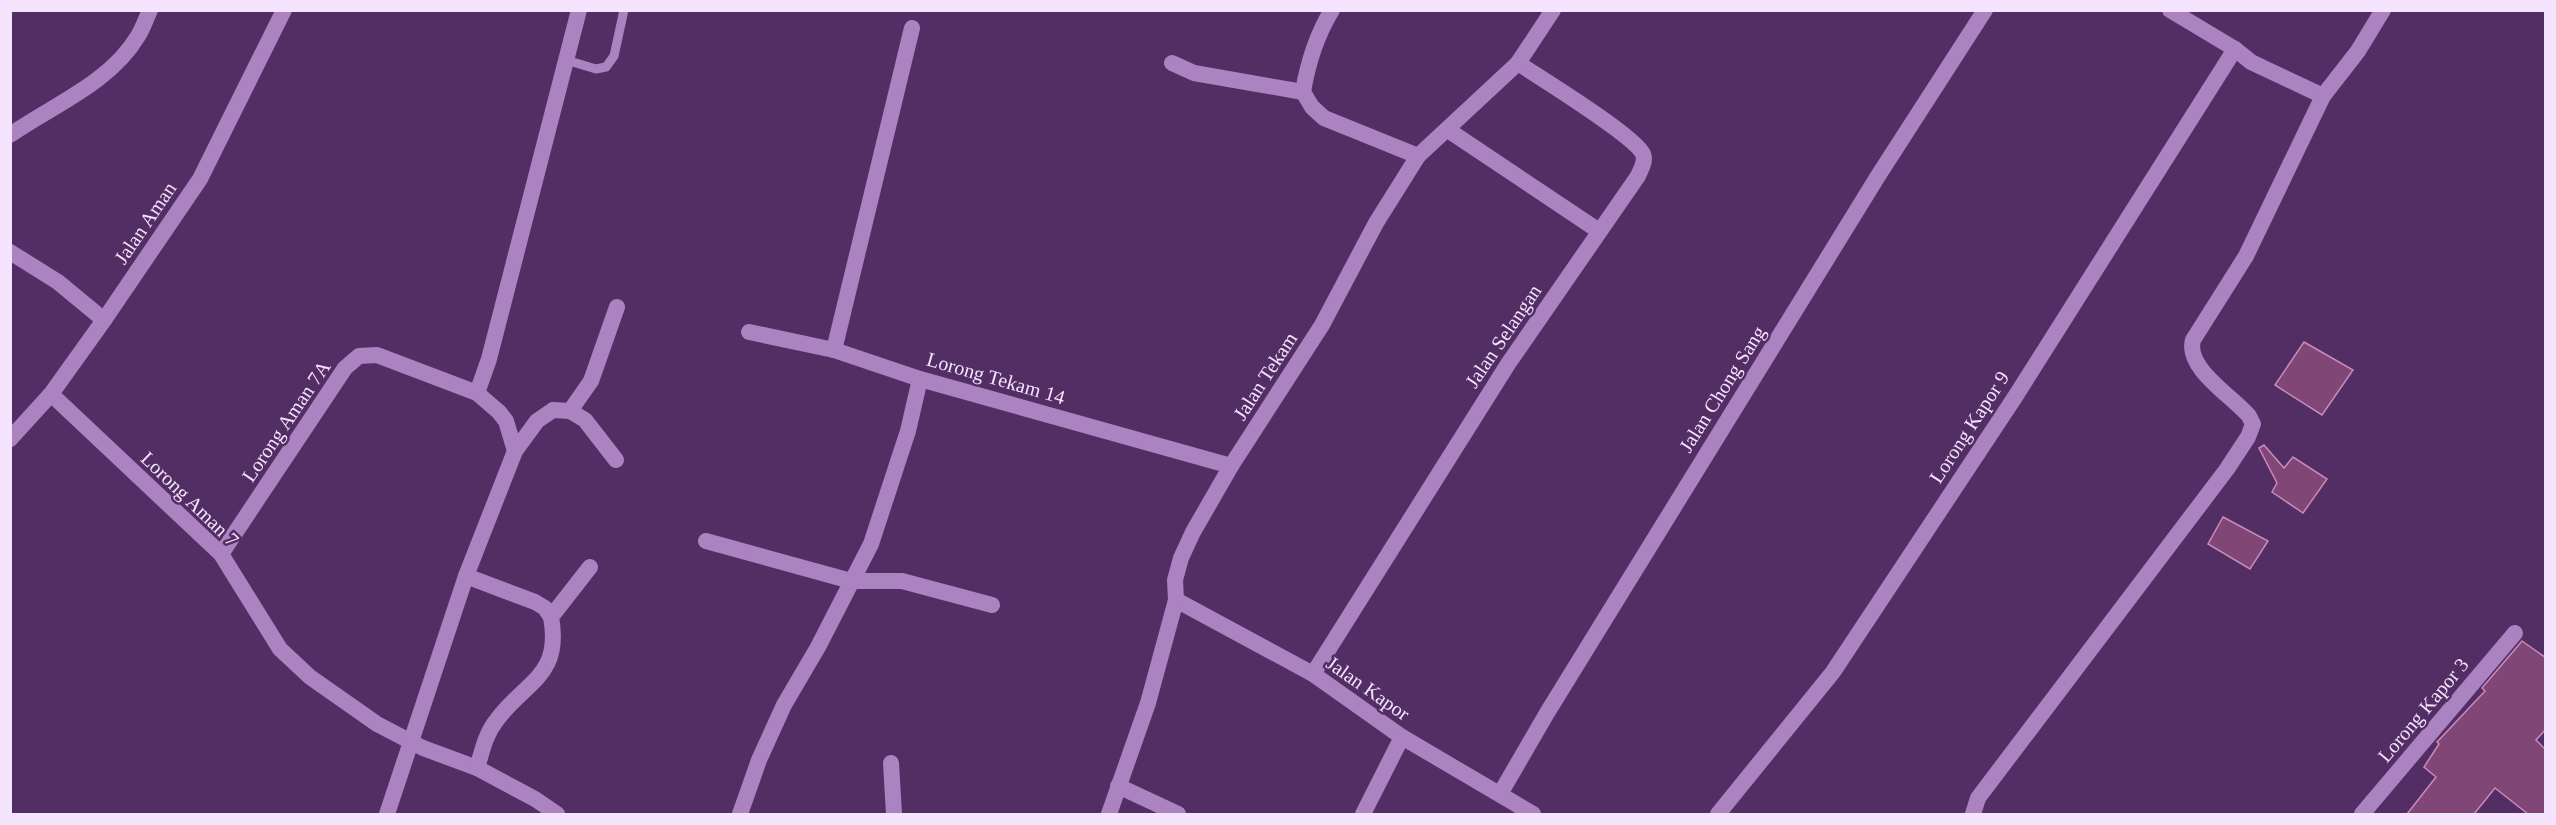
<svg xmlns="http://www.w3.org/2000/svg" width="2556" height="825" font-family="'Times New Roman',serif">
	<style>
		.building { fill: #804776; stroke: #c88bbc; stroke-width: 1.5 }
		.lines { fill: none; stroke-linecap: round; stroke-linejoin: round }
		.service { stroke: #ab83c1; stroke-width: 9 }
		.minor { stroke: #ab83c1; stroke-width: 16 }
		.tertiary { stroke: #ab83c1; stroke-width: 16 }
		.labels { text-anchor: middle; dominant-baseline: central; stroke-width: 5; stroke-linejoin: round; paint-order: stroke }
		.street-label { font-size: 20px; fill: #f5e4fe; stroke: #532e65 }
	</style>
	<rect width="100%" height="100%" fill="#532e65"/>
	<!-- building -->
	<g class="building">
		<polygon points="2304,342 2353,370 2322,415 2275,385"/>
		<polygon points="2264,445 2284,468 2293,457 2327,479 2303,513 2272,492 2277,483 2259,448"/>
		<polygon points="2223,517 2268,541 2250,569 2208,544"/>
		<polygon points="2522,641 2546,658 2546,729 2536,740 2546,750 2546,814 2528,814 2495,788 2474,814 2407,814 2436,777 2424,767 2439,744 2437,742 2485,691 2482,688"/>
	</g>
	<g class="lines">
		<!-- service -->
		<polyline class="service" points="566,60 596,69 606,67 614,56 624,10"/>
		<!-- minor -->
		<g class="minor">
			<polyline points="2170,10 2235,49 2251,62 2323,96"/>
			<polyline points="1172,63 1194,73 1303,92 1312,107 1324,118 1418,156"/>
			<path d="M 1303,92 C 1308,62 1316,36 1332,10"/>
			<polyline points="1448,130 1599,231"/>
			<path d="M 10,135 C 53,105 110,83 138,36 C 143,28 146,19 150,10"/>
			<polyline points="10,252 58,282 104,320"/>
			<polyline points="749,332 834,350 920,379 1231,466"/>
			<polyline points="834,350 912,28"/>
			<polyline points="477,393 489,359 579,10"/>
			<polyline points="51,394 221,554 280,649 310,677 377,724 423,748 477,768 535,799 557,814"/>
			<polyline points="570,411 585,420 616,460"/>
			<polyline points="706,541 851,581 902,581 992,605"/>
			<polyline points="221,554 345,368 359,356 377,355 477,393 499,412 506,421 515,451"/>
			<polyline points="466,576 535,602 545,608 551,617"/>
			<polyline points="1176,600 1313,674 1402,737 1533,814"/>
			<path d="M 1313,674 L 1508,364 L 1638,176 C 1641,169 1646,161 1643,154 C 1634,135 1540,78 1518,63"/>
			<polyline points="891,763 894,814"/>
			<path d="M 477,768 C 482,752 485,735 496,721 C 525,681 562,677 551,617 L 590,567"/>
			<polyline points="1118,786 1178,814"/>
			<polyline points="1500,794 1547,713 1878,176 1985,10"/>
			<polyline points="387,814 466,576 515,451 537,421 553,410 570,411 591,381 617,307"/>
			<polyline points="740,814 759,760 784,705 818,647 871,544 908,431 920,379"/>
			<polyline points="1109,814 1148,703 1176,600 1175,580 1181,558 1193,532 1231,466 1322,325 1376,223 1418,156 1518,63 1553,10"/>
			<polyline points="1363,814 1402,737"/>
			<polyline points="1718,814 1833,672 2015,397 2235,49"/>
			<path d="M 1973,814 L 1978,798 L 2227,469 L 2248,437 L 2253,424 L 2249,416 C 2232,396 2185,368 2193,340 L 2246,256 L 2323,96 L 2358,51 L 2383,10"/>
			<polyline points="2362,814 2515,633"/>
		</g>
		<!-- tertiary -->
		<polyline class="tertiary" points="10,439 51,394 104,320 200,179 284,10"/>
	</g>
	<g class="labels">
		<!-- street labels -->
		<g class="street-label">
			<text transform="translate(145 223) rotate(-56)">Jalan Aman</text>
			<text transform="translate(1503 336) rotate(-56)">Jalan Selangan</text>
			<text transform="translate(1265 376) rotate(-57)">Jalan Tekam</text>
			<text transform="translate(996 378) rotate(16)">Lorong Tekam 14</text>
			<text transform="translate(1722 389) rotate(-58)">Jalan Chong Sang</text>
			<text transform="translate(286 421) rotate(-56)">Lorong Aman 7A</text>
			<text transform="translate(1969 427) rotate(-57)">Lorong Kapor 9</text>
			<text transform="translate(190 499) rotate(44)">Lorong Aman 7</text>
			<text transform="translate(1368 688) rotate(35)">Jalan Kapor</text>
			<text transform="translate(2423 710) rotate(-50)">Lorong Kapor 3</text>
		</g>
	</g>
	<!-- border -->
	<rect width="2556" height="825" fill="none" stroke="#f5e4fe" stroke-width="24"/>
</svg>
